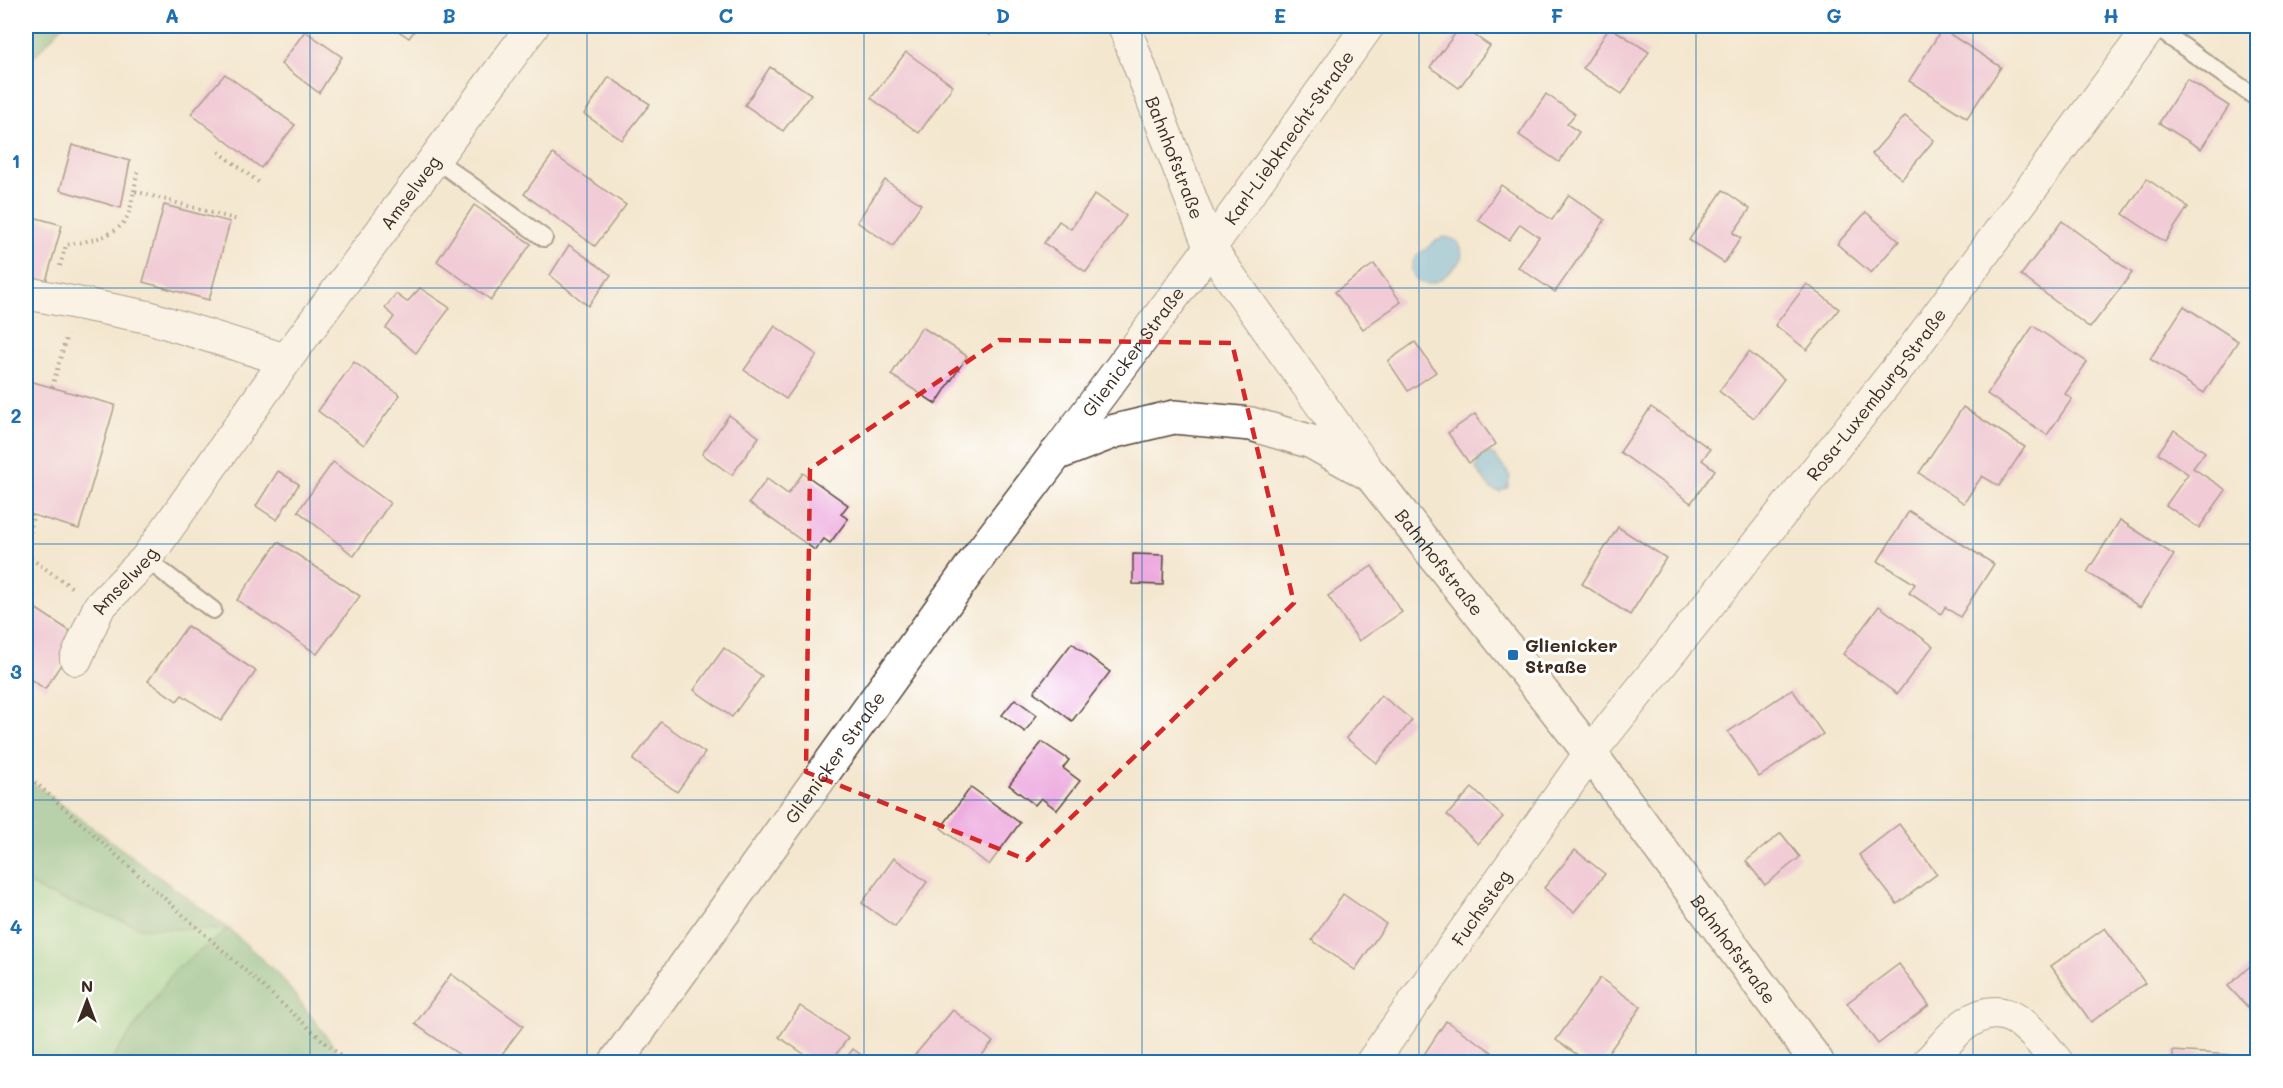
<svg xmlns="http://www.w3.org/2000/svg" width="2283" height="1088" font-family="Mali,sans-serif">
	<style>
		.green { fill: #8bd591; stroke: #638058; stroke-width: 1.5 }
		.forest { fill: #70b67b; stroke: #56704c; stroke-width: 1.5 }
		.water { fill: #67b6e2; stroke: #517080; stroke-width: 1.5 }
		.building { fill: #edaadf }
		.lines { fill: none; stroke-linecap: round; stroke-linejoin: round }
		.service-casing { stroke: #574639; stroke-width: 20 }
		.minor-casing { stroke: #574639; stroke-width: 34 }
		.tertiary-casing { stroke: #574639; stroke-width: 36 }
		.path { stroke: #574639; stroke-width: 4; stroke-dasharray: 1.5 4.5; stroke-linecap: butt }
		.service { stroke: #fff; stroke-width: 16 }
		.minor { stroke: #fff; stroke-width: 32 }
		.tertiary { stroke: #fff; stroke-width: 33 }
		.marked { fill: none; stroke: #d62828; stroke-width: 4.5; stroke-dasharray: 12 8; stroke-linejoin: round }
		.grid { fill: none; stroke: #1f6fb2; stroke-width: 1.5; stroke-opacity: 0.55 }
		.poi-dot { fill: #1f6fb2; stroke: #fff; stroke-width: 2 }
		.labels { text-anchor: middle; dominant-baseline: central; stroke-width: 6; stroke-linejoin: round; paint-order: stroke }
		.street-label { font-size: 18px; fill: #3b2a1e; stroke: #fff }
		.poi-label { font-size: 18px; font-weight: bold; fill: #3b2a1e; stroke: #fff; text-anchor: start }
		.neatline { fill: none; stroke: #1f6fb2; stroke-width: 2 }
		.grid-label { font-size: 20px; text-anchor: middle; font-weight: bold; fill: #1f6fb2 }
	</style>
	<rect width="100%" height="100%" fill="#fff"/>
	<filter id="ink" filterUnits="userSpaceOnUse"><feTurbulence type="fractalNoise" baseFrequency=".0167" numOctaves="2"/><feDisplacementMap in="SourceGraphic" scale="12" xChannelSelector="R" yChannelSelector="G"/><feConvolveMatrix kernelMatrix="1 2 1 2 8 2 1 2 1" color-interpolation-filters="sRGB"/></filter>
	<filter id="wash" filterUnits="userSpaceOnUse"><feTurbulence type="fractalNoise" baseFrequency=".008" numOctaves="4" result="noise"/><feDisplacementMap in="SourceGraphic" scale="24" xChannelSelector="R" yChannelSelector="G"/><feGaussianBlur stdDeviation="1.35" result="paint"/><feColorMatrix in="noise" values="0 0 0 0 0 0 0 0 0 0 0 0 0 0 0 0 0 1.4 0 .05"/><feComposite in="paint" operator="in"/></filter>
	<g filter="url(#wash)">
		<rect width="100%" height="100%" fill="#f4e7d0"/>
		<!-- green -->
		<polygon class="green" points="26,882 48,894 142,928 229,929 175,970 110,1062 26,1062"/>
		<!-- forest -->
		<g class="forest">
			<polygon points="26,26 62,26 32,59 26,73"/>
			<polygon points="26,778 229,929 280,976 346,1062 110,1062 175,970 228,930 142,928 48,894 26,882"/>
		</g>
		<!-- water -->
		<g class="water">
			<path d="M 1444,237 C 1457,238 1464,246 1461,259 C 1455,268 1438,285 1427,284 C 1415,284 1408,270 1414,260 C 1416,256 1421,253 1424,250 C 1431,245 1436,240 1444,237 Z"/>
			<polygon points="1489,453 1495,456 1510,476 1508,487 1500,492 1491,489 1476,469 1478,458"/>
		</g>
		<g id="blocks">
			<!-- building -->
			<g class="building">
				<polygon points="391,26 418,26 409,38"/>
				<polygon points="976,26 996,26 990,35"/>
				<polygon points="1461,26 1490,46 1459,88 1430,67"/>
				<polygon points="1610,27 1649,52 1622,94 1583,68"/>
				<polygon points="1942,29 2001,67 1967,118 1909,81"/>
				<polygon points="305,31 342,57 319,93 281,64"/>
				<polygon points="906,52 953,86 919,133 871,98"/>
				<polygon points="770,67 811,94 783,131 745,105"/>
				<polygon points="225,74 295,125 261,168 191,114"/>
				<polygon points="609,77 650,104 622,140 584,114"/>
				<polygon points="2187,79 2229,106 2201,149 2159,123"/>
				<polygon points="1546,94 1575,114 1567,124 1579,132 1559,162 1519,135"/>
				<polygon points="1905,116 1934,140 1902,179 1872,154"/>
				<polygon points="72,145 130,161 121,208 60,190"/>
				<polygon points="553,154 626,205 595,246 524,194"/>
				<polygon points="2147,179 2188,207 2165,242 2123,214"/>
				<polygon points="885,180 921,204 893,246 857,222"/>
				<polygon points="1501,185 1552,220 1569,195 1605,220 1555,292 1518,267 1539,237 1520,224 1509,240 1478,220"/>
				<polygon points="1723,190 1750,209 1733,233 1741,238 1724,263 1689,240"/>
				<polygon points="1095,194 1126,216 1086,272 1044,243 1059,221 1071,229"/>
				<polygon points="164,205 230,222 209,300 143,282"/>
				<polygon points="474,205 531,244 491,300 437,261"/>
				<polygon points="1866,212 1899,241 1871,273 1837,244"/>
				<polygon points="26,215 62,225 45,285 26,280"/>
				<polygon points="2062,221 2132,273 2090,328 2021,275"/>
				<polygon points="569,245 611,275 588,306 550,275"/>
				<polygon points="1374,264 1401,302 1363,329 1335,292"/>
				<polygon points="1807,284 1839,309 1807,350 1775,325"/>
				<polygon points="420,288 450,308 416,353 386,328 394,317 385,308 396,294 407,302"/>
				<polygon points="2184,306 2238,341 2204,393 2150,359"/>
				<polygon points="775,326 817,355 786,399 744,370"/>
				<polygon points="2033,326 2087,362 2065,394 2072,399 2047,435 1987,394"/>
				<polygon points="922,327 967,356 936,404 891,375"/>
				<polygon points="1415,342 1436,372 1408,391 1388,361"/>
				<polygon points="1749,352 1784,379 1754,418 1719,391"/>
				<polygon points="354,362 400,395 364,445 318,411"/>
				<polygon points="26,380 115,405 79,529 26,513"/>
				<polygon points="1651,407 1710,449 1702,460 1715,470 1691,503 1620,452"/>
				<polygon points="1963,407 2025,447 1999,486 1982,476 1964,503 1919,473"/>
				<polygon points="1475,414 1496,444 1469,463 1448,433"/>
				<polygon points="729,415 759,437 732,475 702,454"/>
				<polygon points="2174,430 2205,452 2193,468 2226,490 2199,528 2166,505 2188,474 2158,453"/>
				<polygon points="333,462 390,503 354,556 298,511"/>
				<polygon points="278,471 299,484 277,520 256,506"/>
				<polygon points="803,473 848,505 841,514 848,519 830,543 824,539 815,550 749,503 767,479 788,494"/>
				<polygon points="1909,511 1994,564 1960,617 1945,607 1941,614 1909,593 1915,584 1878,561"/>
				<polygon points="2120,520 2174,555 2140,607 2087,572"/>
				<polygon points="1618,527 1666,558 1630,615 1582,584"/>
				<polygon points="278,542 360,596 317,654 237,600"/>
				<polygon points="1133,554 1164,555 1163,585 1133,584"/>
				<polygon points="1372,566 1402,612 1359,641 1328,596"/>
				<polygon points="26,602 79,637 45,689 26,676"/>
				<polygon points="1879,606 1933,646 1897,694 1843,654"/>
				<polygon points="187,626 256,671 221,721 182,695 177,701 148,681"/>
				<polygon points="1072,643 1110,672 1072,721 1034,692"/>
				<polygon points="724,648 762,676 732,717 694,690"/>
				<polygon points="1792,689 1823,734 1759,777 1728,732"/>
				<polygon points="1381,695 1412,720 1377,763 1346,738"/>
				<polygon points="1015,699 1037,715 1025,732 1002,715"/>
				<polygon points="661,722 705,753 677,792 633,760"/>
				<polygon points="1042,742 1069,760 1063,768 1080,781 1057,810 1041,798 1035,805 1009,785"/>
				<polygon points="971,787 1020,823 989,865 941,828"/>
				<polygon points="1472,788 1503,817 1478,844 1447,815"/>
				<polygon points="1899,824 1937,874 1897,904 1859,855"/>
				<polygon points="1781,833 1800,857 1765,885 1746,861"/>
				<polygon points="1575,850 1605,874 1574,912 1544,888"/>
				<polygon points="894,858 927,882 895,927 862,903"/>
				<polygon points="1343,894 1386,924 1355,970 1312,940"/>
				<polygon points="2105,928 2145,983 2091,1022 2051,966"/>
				<polygon points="2258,959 2258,1018 2228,986"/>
				<polygon points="1899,964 1929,1005 1878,1044 1847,1003"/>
				<polygon points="451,974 523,1026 496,1062 470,1062 415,1024"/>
				<polygon points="1600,978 1641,1007 1602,1062 1588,1062 1556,1040"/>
				<polygon points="800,1006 848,1038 831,1062 816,1062 779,1037"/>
				<polygon points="953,1010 993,1042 976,1062 922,1062 914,1056"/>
				<polygon points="1446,1021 1492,1052 1485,1062 1419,1062"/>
				<polygon points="853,1049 871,1062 843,1062"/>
				<polygon points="2173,1051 2232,1055 2232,1062 2173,1062"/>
			</g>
		</g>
	</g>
	<g filter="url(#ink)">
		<use href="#blocks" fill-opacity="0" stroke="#574639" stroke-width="1.5"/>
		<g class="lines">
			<!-- service casing -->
			<g class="service-casing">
				<g id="service">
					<polyline points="2154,26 2258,99"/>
					<polyline points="435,159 544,238"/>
					<polyline points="146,559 213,610"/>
				</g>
			</g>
			<!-- minor casing -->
			<g class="minor-casing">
				<g id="minor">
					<path id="s1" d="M 1124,26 L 1210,248 L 1371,475"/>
					<polyline points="26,293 148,317 286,360"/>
					<path id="s2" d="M 1056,454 L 1210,248 L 1368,26"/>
					<path id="s3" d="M 76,659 L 99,607 L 146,559 L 286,360 L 533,26"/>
					<path id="s4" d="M 1372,1062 L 1590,753 L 1913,349 L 2151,26"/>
					<path d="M 1928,1062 C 1941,1050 1953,1032 1967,1023 C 2008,995 2034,1033 2057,1062"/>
				</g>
			</g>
			<!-- tertiary casing -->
			<g class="tertiary-casing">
				<g id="tertiary">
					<path id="s5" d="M 616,1062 L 981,553 L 1056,454 L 1115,431 L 1174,417 L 1251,424 L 1312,442 L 1371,475 L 1590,753 L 1817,1062"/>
				</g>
			</g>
			<!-- path -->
			<g class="path">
				<polyline points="219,152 261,184"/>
				<polyline points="134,191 138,168"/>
				<path d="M 60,266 L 66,245 C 87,241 118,238 128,215 C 131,208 132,199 134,191 L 238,220"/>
				<polyline points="52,387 67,335"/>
				<polyline points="26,555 74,589"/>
				<polyline points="27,556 33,515"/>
				<polyline points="26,774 347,1062"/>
			</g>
			<!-- service -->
			<use href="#service" class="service"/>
			<!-- minor -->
			<use href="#minor" class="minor"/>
			<!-- tertiary -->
			<use href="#tertiary" class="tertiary"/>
		</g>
	</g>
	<!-- marked area -->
	<path d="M0 0H2283V1088H0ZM 999,340 L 1232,343 L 1294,603 L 1027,860 L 806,772 L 810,469 Z" fill="#f4e7d0" fill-opacity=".55" fill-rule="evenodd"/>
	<path class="marked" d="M 999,340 L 1232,343 L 1294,603 L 1027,860 L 806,772 L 810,469 Z"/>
	<!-- grid -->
	<path class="grid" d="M 310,26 L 310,1062M 587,26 L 587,1062M 864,26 L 864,1062M 1142,26 L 1142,1062M 1419,26 L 1419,1062M 1696,26 L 1696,1062M 1973,26 L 1973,1062M 26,288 L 2258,288M 26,544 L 2258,544M 26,800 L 2258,800"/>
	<!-- markers -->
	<rect class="poi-dot" x="1507" y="649" width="12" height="12" rx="3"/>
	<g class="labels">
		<!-- street labels -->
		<g class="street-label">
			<text stroke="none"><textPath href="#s2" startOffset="393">Karl-Liebknecht-Straße</textPath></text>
			<text stroke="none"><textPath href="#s1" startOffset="141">Bahnhofstraße</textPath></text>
			<text stroke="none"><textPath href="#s3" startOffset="576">Amselweg</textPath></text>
			<text stroke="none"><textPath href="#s2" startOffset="128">Glienicker Straße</textPath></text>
			<text stroke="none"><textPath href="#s4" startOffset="837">Rosa-Luxemburg-Straße</textPath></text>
			<text stroke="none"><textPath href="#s5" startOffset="1194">Bahnhofstraße</textPath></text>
			<text stroke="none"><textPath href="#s3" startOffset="93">Amselweg</textPath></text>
			<text stroke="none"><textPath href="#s5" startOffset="375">Glienicker Straße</textPath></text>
			<text stroke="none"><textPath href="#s4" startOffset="189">Fuchssteg</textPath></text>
			<text stroke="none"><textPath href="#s5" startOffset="1680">Bahnhofstraße</textPath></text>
		</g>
		<!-- poi labels -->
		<g class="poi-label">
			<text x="1525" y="645">Glienicker<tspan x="1525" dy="21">Straße</tspan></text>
		</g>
	</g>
	<!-- margin -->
	<rect width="2283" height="1088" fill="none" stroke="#fff" stroke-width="66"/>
	<!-- north arrow -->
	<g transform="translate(87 1001)" stroke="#ffffff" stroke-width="4.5" paint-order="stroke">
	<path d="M0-4.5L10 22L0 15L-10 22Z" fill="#3b2a1e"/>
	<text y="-9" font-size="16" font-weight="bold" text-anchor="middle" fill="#3b2a1e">N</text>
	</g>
	<rect x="33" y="33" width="2217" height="1022" class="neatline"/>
	<g class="grid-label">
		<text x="172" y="23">A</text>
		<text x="449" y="23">B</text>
		<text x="726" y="23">C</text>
		<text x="1003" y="23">D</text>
		<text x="1280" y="23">E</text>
		<text x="1557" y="23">F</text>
		<text x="1834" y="23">G</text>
		<text x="2111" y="23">H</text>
		<text x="16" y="168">1</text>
		<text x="16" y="423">2</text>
		<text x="16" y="679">3</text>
		<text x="16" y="934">4</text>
	</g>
</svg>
